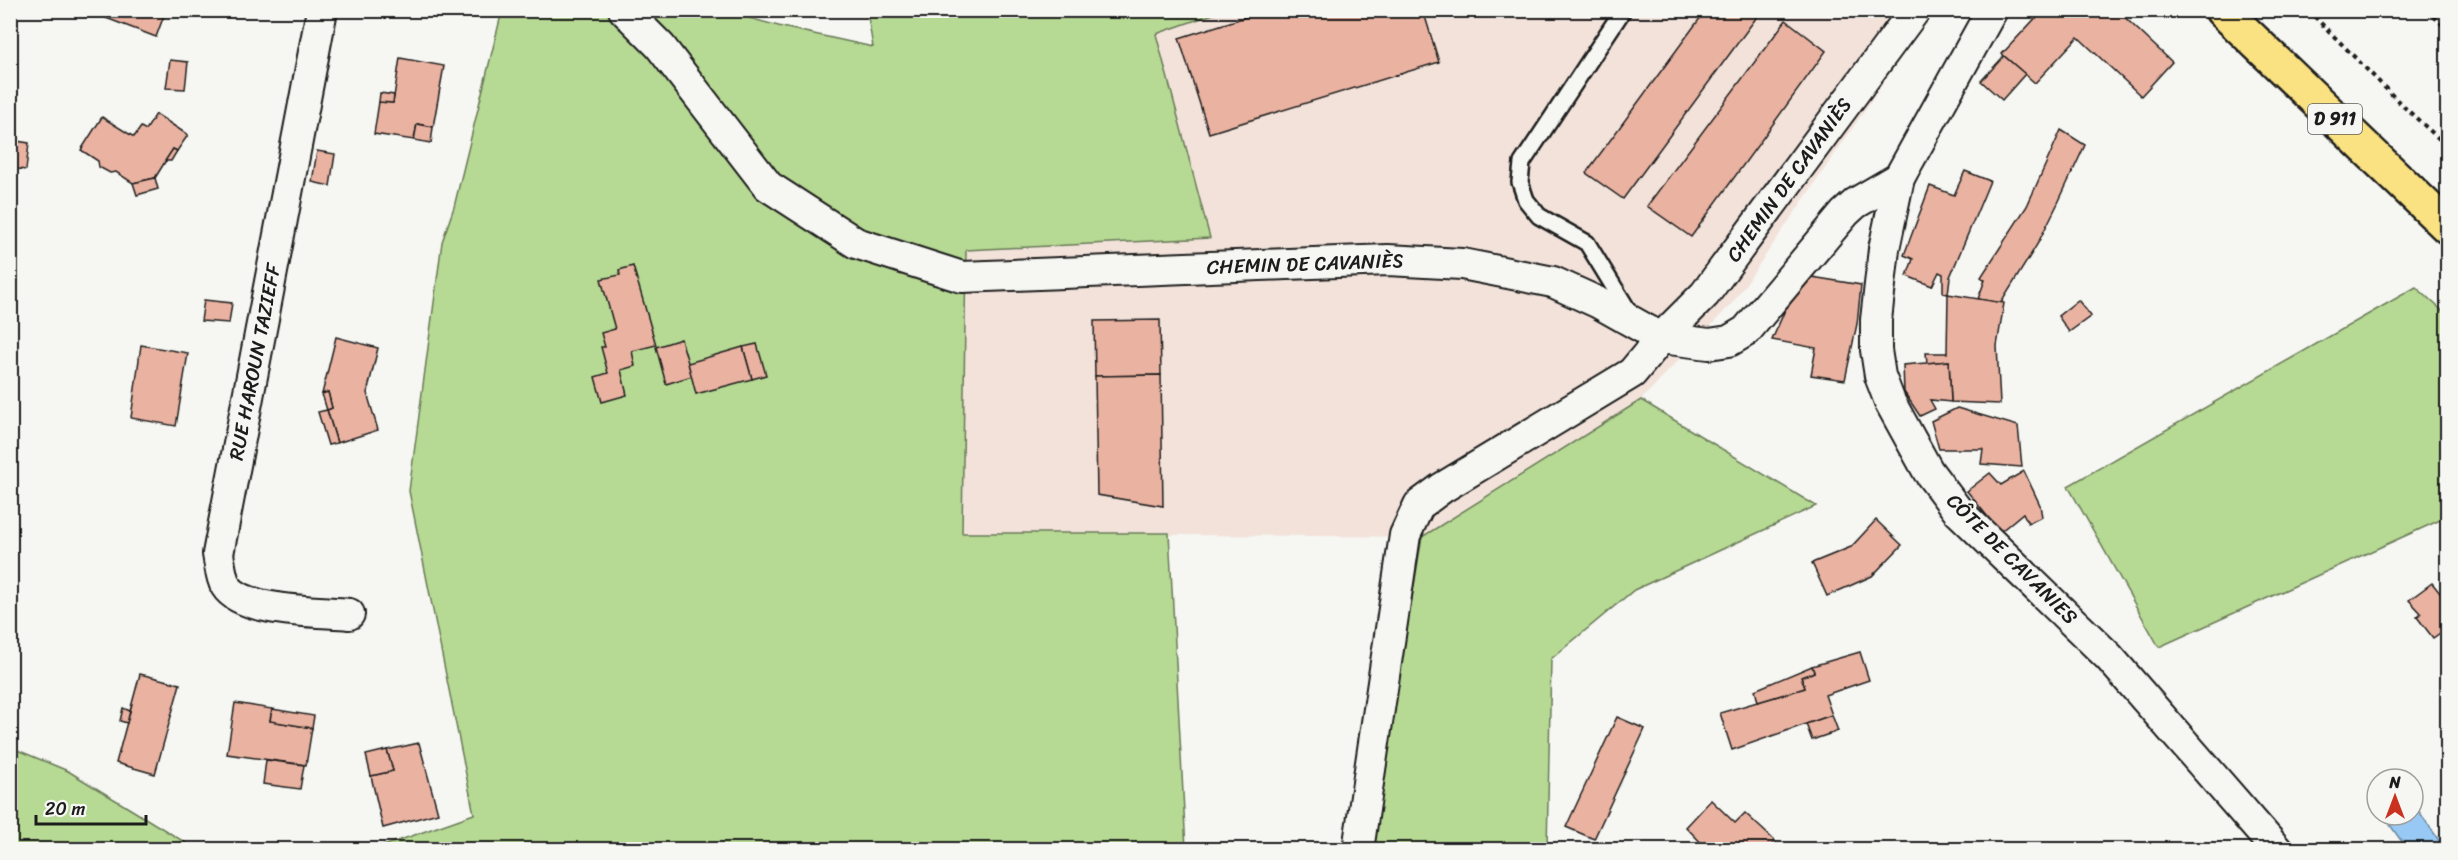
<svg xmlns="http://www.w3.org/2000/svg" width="2458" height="860" font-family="Sriracha,sans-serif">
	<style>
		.built { fill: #f2e2da }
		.green { fill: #b6d993; stroke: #697a58; stroke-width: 1.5 }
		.water { fill: #97c9f4; stroke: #66849e; stroke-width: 1.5 }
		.building { fill: #eab2a1; stroke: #1c1c1c; stroke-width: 1.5 }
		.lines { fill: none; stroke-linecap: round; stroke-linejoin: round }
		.service-casing { stroke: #1c1c1c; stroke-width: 20 }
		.minor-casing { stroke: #1c1c1c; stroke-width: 34 }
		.primary-casing { stroke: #1c1c1c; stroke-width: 38 }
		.path { stroke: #1c1c1c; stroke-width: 4; stroke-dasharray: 4.5 4.5; stroke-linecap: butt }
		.service { stroke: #f6f6f2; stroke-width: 15 }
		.minor { stroke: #f6f6f2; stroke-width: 30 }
		.primary { stroke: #fae181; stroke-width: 33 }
		.labels { text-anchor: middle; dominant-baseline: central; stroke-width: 6; stroke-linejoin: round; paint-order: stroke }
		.shield { fill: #f6f6f2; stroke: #5d5d5c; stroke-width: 1.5 }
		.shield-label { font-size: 18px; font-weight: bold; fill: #1c1c1c }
		.street-label { font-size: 20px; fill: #1c1c1c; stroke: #f6f6f2 }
	</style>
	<rect width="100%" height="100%" fill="#f6f6f2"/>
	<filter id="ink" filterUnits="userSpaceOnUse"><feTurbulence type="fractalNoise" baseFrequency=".0167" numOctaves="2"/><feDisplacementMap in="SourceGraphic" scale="12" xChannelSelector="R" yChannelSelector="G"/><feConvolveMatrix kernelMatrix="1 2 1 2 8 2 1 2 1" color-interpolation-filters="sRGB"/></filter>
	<g filter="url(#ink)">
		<!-- built -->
		<polygon class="built" points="1222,10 1933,11 1734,301 1641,400 1422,537 961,533 966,249 1210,238 1156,34"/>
		<!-- green -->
		<g class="green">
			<polygon points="502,11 724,11 782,27 873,47 867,11 1222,11 1156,34 1210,238 966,250 962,533 1169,533 1186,849 372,850 474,814 409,491 442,242 454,207"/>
			<polygon points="2416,287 2447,315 2447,517 2159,647 2068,486"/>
			<polygon points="1641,400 1816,506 1634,590 1551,659 1547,849 1371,850 1422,537"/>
			<polygon points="10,747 68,771 196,849 11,849"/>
		</g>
		<!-- water -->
		<polygon class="water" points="2416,807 2445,849 2407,849 2390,825 2404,815 2413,815 2413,809"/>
		<!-- building -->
		<g class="building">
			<polygon points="85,10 166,10 156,37"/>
			<polygon points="1268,10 1423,10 1439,62 1209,133 1179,38"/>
			<polygon points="1706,10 1762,10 1623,199 1586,173"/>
			<polygon points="2043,10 2117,10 2172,62 2141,96 2078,37 2035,83 2002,54"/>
			<polygon points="1786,20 1826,51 1691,237 1647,206"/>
			<polygon points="2004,56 2025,74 2002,100 1981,81"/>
			<polygon points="400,58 444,66 433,127 417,124 414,140 374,134 379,102 393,103"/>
			<polygon points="170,60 188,62 185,89 166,88"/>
			<polygon points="380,93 394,95 393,103 379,102"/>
			<polygon points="156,114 188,135 177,151 173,149 155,178 133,183 116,172 110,173 99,167 98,161 81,150 102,117 134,137 141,127 146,130"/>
			<polygon points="417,124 433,127 431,143 414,140"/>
			<polygon points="2061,130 2085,145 2058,203 2038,243 2001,303 1978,299 1985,280 1981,277 2027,206"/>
			<polygon points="10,140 29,143 26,170 10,168"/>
			<polygon points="173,149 177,151 171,161 165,161"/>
			<polygon points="317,151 335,154 330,186 312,182"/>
			<polygon points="1965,171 1990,181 1950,277 1948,294 1943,293 1943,274 1939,272 1932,286 1907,276 1913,259 1904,255 1930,186 1954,195"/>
			<polygon points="155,178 158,189 137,195 133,183"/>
			<polygon points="633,266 656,345 632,351 635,366 621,370 627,395 602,402 595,377 608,373 601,347 605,347 601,333 615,329 601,279 620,275 619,270"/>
			<polygon points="1812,277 1861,285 1857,324 1845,380 1811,375 1816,348 1772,340 1788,303"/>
			<polygon points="1948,294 2004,303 1997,346 2000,404 1951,402 1949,361 1927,363 1926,353 1947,353"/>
			<polygon points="204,300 232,303 229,323 201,321"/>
			<polygon points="2078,300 2091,316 2069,332 2058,316"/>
			<polygon points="1160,320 1161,375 1095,376 1094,321"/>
			<polygon points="336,337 378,348 367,393 378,430 337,443 327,410 332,408 328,392 322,394"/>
			<polygon points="681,339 692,376 666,384 656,347"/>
			<polygon points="757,344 766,375 752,379 743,347"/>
			<polygon points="141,345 188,353 176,426 131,418"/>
			<polygon points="743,347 752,379 696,394 688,363"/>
			<polygon points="1949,361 1951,402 1930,400 1935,409 1920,416 1904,392 1903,365"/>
			<polygon points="1161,375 1163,506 1097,495 1095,376"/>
			<polygon points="328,392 332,408 327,410 322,394"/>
			<polygon points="1957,408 2018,426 2022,467 1981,464 1983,449 1939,449 1931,421"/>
			<polygon points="327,410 337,443 328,445 318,412"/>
			<polygon points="2024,471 2040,505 2042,517 2028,523 2023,513 2000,532 1967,491 1990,473 2001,485"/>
			<polygon points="1876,520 1902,545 1872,576 1827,596 1812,563 1851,547"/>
			<polygon points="2432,583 2444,598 2448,595 2448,637 2443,631 2433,638 2417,617 2421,613 2409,600"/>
			<polygon points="1860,652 1869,680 1825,695 1832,715 1732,750 1720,713 1805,688 1801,677 1814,672 1812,666"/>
			<polygon points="1812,666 1814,672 1801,677 1805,688 1758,702 1755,690"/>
			<polygon points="140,674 180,684 155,774 116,763"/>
			<polygon points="235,703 272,709 270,721 312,728 306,765 227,754"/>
			<polygon points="123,708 130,711 127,723 120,721"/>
			<polygon points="272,709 314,716 312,728 270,721"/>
			<polygon points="1832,715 1838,731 1812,740 1806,724"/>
			<polygon points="1617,717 1645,729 1594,839 1566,827"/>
			<polygon points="419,743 438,813 383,828 371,776 393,771 387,750"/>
			<polygon points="387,750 393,771 371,776 366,755"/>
			<polygon points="266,760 304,765 300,789 263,784"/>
			<polygon points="1711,800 1735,823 1745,813 1775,841 1768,850 1708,850 1686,827"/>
		</g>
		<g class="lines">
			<!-- service casing -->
			<g class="service-casing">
				<polyline id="service" points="1623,10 1522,163 1520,182 1526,200 1539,216 1587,243 1631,315"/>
			</g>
			<!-- minor casing -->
			<g class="minor-casing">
				<g id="minor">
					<path d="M 322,10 L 218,554 C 220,564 221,578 226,586 C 243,613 320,611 349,614"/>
					<polyline points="624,10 660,46 768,186 856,243 962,277 1388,260 1462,264 1553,282 1597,302 1661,338 1709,344 1729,341 1746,331 1845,213 1856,203 1899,178 1992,10"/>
					<polyline points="1899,178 1884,249 1876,320 1876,350 1880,376 1890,402 1928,471 1958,511 2109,657 2277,850"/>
					<polyline points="1358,850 1405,535 1419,505 1442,488 1632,373 1661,338 1705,294 1915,10"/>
				</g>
			</g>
			<!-- primary casing -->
			<g class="primary-casing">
				<polyline id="primary" points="2222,10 2448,227"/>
			</g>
			<!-- path -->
			<g class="path">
				<polyline points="2308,10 2403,106 2448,147"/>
				<polyline points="2427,10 2448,30"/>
			</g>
			<!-- service -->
			<use href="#service" class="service"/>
			<!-- minor -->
			<use href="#minor" class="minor"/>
			<!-- primary -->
			<use href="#primary" class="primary"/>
		</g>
	</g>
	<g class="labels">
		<!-- shield labels -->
		<rect class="shield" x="2308" y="104" width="54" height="30" rx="4.5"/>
		<g class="shield-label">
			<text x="2335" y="119">D 911</text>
		</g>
		<!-- street labels -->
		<g class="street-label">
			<text transform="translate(1789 180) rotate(-54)">CHEMIN DE CAVANIÈS</text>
			<text transform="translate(1305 264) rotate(-2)">CHEMIN DE CAVANIÈS</text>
			<text transform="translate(255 362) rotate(-79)">RUE HAROUN TAZIEFF</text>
			<text transform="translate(2012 559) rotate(45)">CÔTE DE CAVANIES</text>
		</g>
	</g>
	<!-- margin -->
	<rect width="2458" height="860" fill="none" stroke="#f6f6f2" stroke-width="36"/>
	<rect x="18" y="18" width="2422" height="824" fill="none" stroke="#1c1c1c" stroke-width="2" filter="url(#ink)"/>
	<!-- north arrow -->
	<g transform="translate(2395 797)"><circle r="28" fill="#f6f6f2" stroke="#9f9f9c" stroke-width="1.5"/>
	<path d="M0-4.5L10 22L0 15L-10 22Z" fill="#c8321e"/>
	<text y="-9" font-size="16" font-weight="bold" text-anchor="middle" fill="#1c1c1c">N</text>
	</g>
	<!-- scale -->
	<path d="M36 815v9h110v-9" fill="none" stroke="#1c1c1c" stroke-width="3"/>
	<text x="45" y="815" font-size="18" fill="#1c1c1c" stroke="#f6f6f2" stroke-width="4.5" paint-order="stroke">20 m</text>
</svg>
